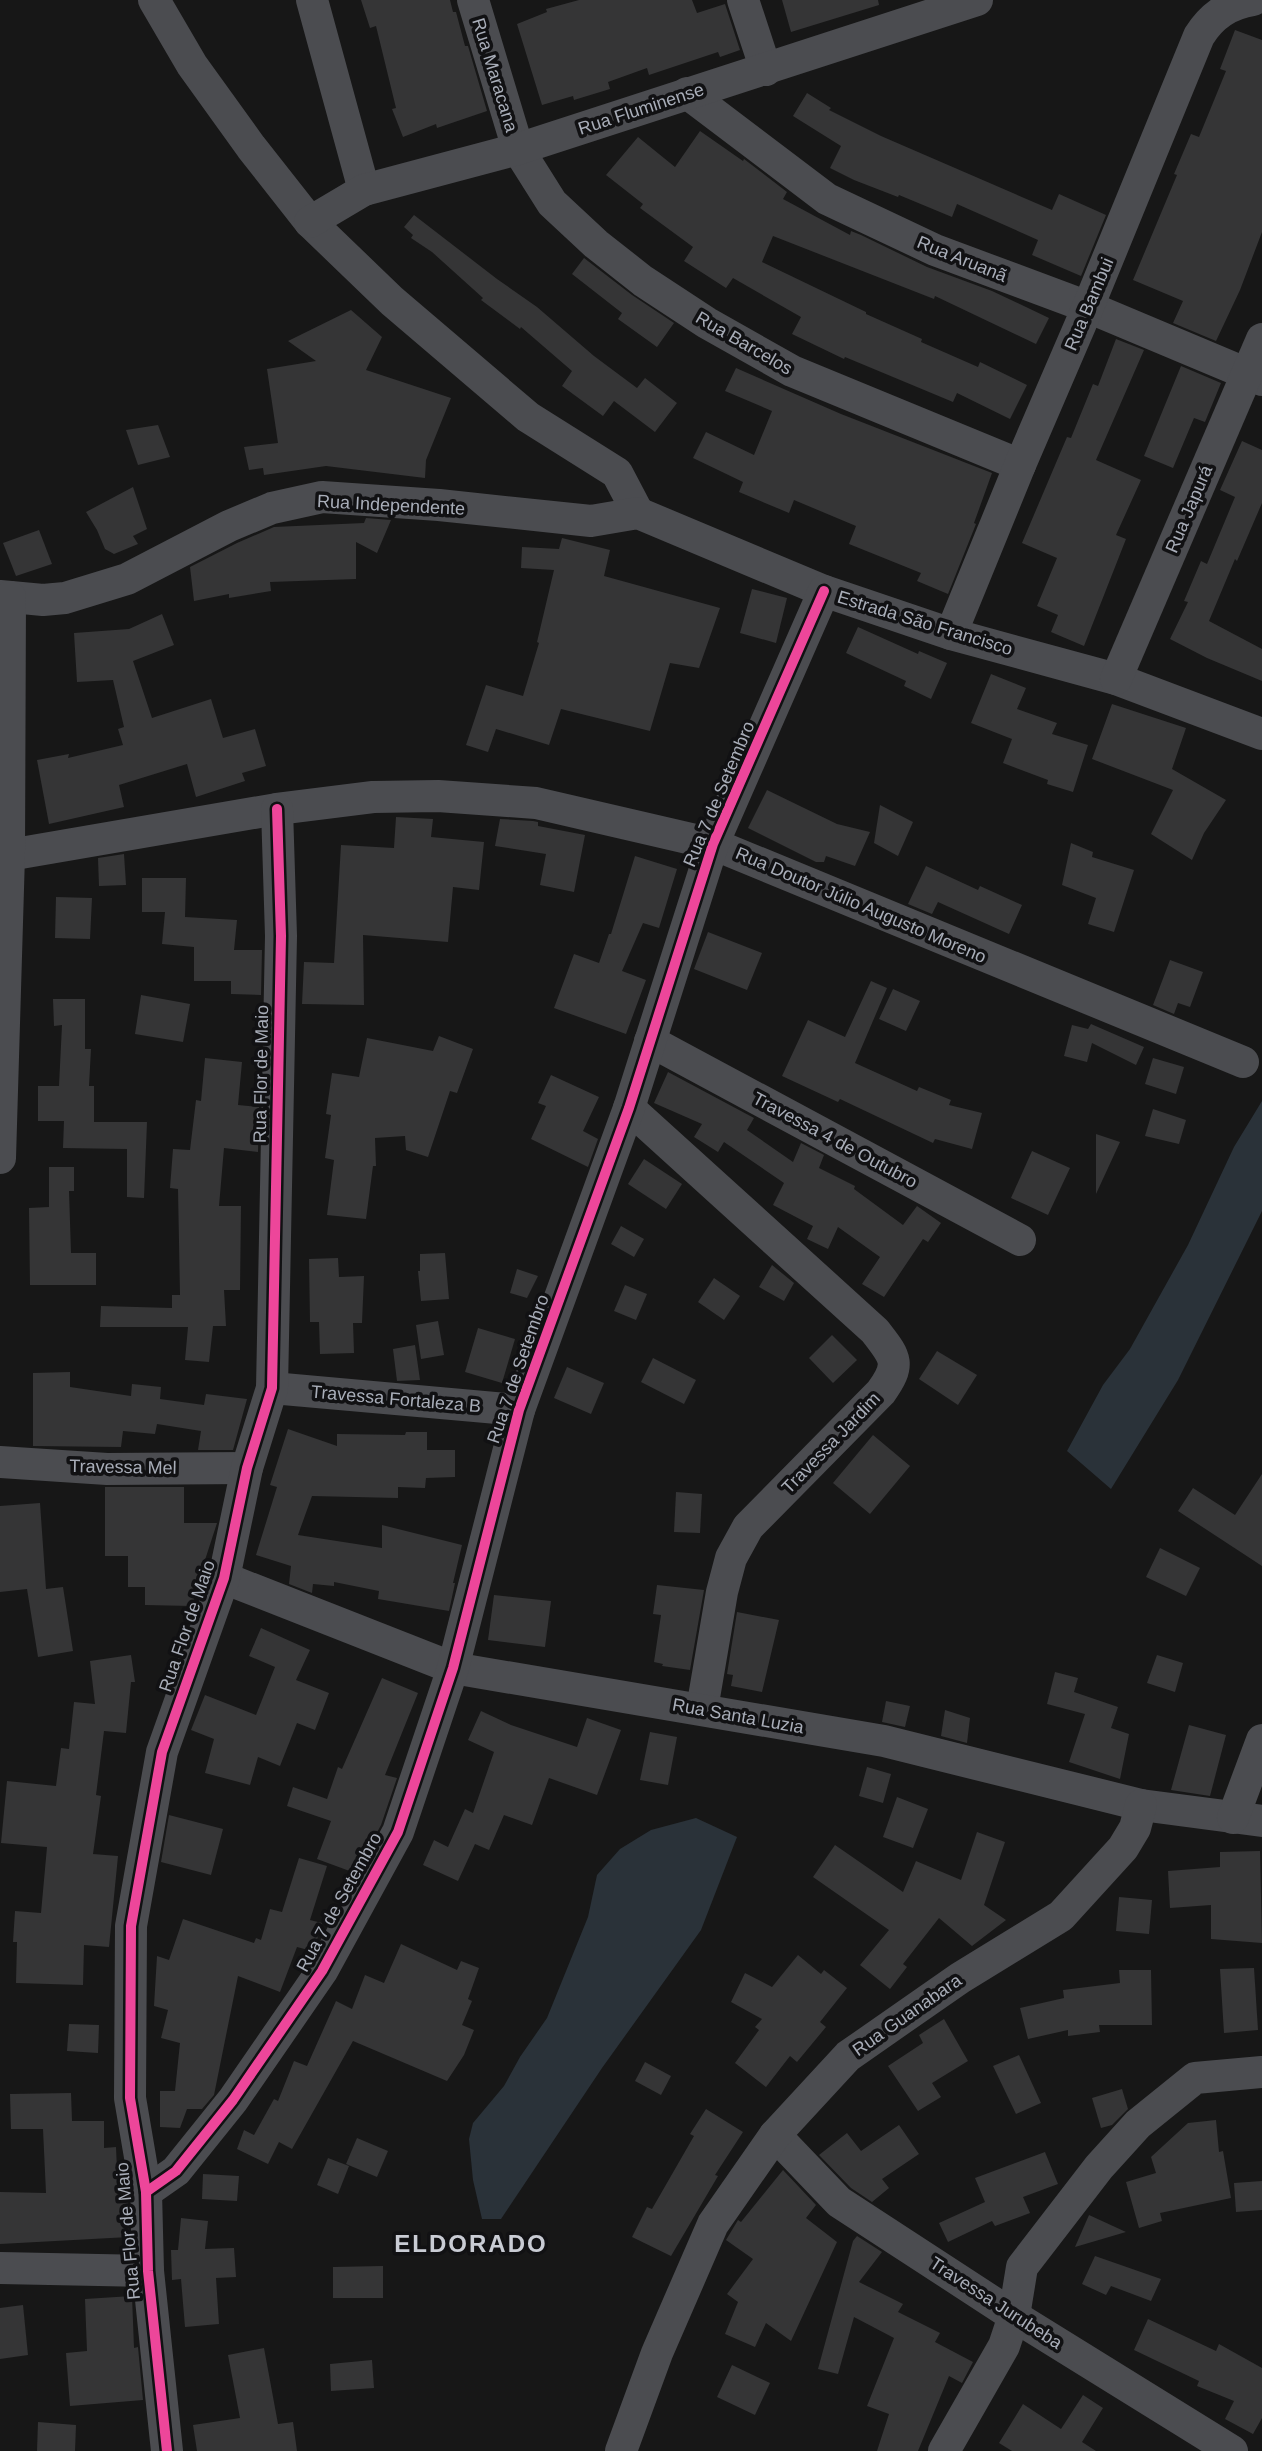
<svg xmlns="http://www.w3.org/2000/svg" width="1262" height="2451" font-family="Arial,sans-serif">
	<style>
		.water { fill: #2a3239 }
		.building { fill: #353536 }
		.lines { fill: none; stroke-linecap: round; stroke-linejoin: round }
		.minor { stroke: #4b4c50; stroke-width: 32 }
		.cycleway-casing { stroke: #111113; stroke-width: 15 }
		.cycleway { stroke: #ed469a; stroke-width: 10 }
		.labels { text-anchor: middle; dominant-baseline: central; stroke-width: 7; stroke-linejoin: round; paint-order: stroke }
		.street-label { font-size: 18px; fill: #a8adb8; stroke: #111113 }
		.district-label { font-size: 24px; font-weight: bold; letter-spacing: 2px; fill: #c9ccd4; stroke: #111113 }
	</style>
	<rect width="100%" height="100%" fill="#171717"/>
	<!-- water -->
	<g class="water">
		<polygon points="1262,1101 1262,1211 1178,1380 1111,1489 1067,1451 1103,1385 1130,1349 1188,1245 1234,1147"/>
		<polygon points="696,1818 737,1837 701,1930 602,2068 501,2219 482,2219 473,2180 469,2139 473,2123 504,2086 520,2057 547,2018 588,1917 597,1875 620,1849 651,1830"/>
	</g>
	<!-- building -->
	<g class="building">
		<polygon points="361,0 450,0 453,12 456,12 465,46 468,46 487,111 437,128 436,124 403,137 392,109 396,108 376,26 370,28"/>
		<polygon points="579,0 692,0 697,13 725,4 740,50 720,57 718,52 649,75 647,68 608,82 610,89 574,100 573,96 542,105 517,24 547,12 546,9"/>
		<polygon points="782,0 878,0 879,5 791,32"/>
		<polygon points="1235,30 1262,40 1262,232 1240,290 1216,341 1173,323 1183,301 1133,280 1177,175 1174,174 1191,134 1199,137 1226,71 1220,69"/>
		<polygon points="807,93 831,108 829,110 881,136 1052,210 1059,194 1106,215 1081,276 1032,255 1038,240 957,204 952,217 899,195 898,197 854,180 830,168 841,146 793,116"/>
		<polygon points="700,131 743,161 744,159 787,192 783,199 850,235 851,231 861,235 927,267 992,291 1049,318 1036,344 935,296 934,299 773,236 762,262 866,312 866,314 922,339 921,342 978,367 980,362 1027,385 1010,419 957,393 953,402 845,357 844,359 792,334 801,317 733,278 726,288 684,261 693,247 640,208 643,204 606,175 638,137 675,167"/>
		<polygon points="414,215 497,279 537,307 594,356 637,388 645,378 677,403 655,432 614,401 603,416 562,386 572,371 521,327 520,329 481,300 483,298 432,252 411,238 413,235 404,227"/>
		<polygon points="584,258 632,295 674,323 657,347 618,319 622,313 572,274"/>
		<polygon points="351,310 382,337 366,370 451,398 426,460 425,478 326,466 264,475 263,468 249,470 244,447 278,443 267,369 316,361 288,341"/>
		<polygon points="1116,339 1144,350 1096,460 1141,480 1116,535 1126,539 1084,646 1051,632 1058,615 1037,606 1057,558 1022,543 1067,437 1071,438 1093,384 1098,386"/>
		<polygon points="1181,366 1221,383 1205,422 1194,418 1173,468 1144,456"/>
		<polygon points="736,368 841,414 992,473 974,523 976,524 948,594 917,581 921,573 849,544 856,526 794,500 789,513 739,492 743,482 693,458 706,432 754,455 772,411 725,391"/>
		<polygon points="158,425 170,457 138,465 126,430"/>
		<polygon points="1242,441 1262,450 1262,503 1237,561 1235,559 1209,621 1262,649 1262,681 1207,658 1170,639 1188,602 1184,601 1201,561 1207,564 1235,497 1220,490"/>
		<polygon points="133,487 147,529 133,536 138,544 114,554 105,549 97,530 86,512"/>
		<polygon points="366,518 391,520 377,553 356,542 356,579 270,582 271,591 229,598 229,594 194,601 190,567 237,543 274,527 364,523"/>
		<polygon points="39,530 52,564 16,576 3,543"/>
		<polygon points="562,538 610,550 604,576 720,608 699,668 670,663 650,731 561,709 549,745 496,729 488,752 466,745 486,685 523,696 539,643 537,642 554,570 521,568 522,547 559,549"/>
		<polygon points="752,589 787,598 776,643 740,633"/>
		<polygon points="162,614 174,645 133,661 152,718 211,699 223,738 255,729 266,766 242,773 245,781 196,797 187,764 119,785 124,807 49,824 37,760 69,754 68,758 123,745 118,729 124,727 113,680 77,682 74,633 129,629"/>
		<polygon points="858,627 918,654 919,651 947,663 931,699 904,686 906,681 846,653"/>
		<polygon points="991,674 1026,688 1017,709 1057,723 1052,734 1088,745 1073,792 1047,784 1048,780 1003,763 1012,739 971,723"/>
		<polygon points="1112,704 1186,728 1172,769 1226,800 1204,833 1192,860 1151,834 1173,790 1092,759"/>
		<polygon points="767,790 837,824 870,832 855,866 826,856 824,862 816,862 748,828"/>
		<polygon points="880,805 913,822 898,856 874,843"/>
		<polygon points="396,817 433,819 431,837 484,842 479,890 453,887 448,942 363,935 364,1005 302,1004 304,962 334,963 341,845 394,848"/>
		<polygon points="500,819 533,821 538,822 538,826 585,835 574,892 540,885 546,854 495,846"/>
		<polygon points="1071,843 1093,852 1092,857 1134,870 1114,932 1088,924 1096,898 1062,885"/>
		<polygon points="124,854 126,885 99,886 98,858"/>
		<polygon points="635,856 677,869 659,928 643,923 622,971 646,980 626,1034 554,1008 574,954 599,963 609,934 611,934"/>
		<polygon points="926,866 978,890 980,886 1022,905 1009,934 938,902 932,914 908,904"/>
		<polygon points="142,878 186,878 185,917 237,920 234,950 262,950 261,995 231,994 231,981 194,981 194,947 162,944 165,912 142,912"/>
		<polygon points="56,897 92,898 90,939 55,938"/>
		<polygon points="708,932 762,953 747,990 694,969"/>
		<polygon points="1170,960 1203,972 1190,1007 1178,1003 1174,1014 1153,1005"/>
		<polygon points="871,981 887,988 855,1063 917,1091 919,1087 951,1100 949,1105 982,1113 972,1149 935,1139 933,1143 840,1099 838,1102 782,1076 808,1020 845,1037"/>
		<polygon points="893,989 920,1001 906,1031 879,1019"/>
		<polygon points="141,995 190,1004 183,1042 135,1034"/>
		<polygon points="53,999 85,999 85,1049 91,1049 89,1086 94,1086 94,1122 147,1122 144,1198 127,1197 127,1149 63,1148 64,1121 38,1121 38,1086 59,1086 62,1025 54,1026"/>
		<polygon points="1091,1024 1144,1047 1136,1065 1092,1043 1087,1062 1064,1056 1072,1025 1088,1029"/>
		<polygon points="439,1036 473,1049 457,1093 450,1091 428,1157 406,1150 405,1136 375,1138 376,1166 373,1166 366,1219 327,1215 334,1160 325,1158 331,1115 326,1114 332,1073 359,1077 367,1038 433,1051"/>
		<polygon points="205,1058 242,1062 238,1105 259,1107 258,1152 224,1148 219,1206 241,1206 240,1290 224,1290 226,1326 213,1326 209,1362 185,1360 188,1327 100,1327 101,1306 172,1308 172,1295 180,1295 178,1189 170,1188 173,1149 190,1150 196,1100 201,1101"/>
		<polygon points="1153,1058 1184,1067 1176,1094 1145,1084"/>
		<polygon points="668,1072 754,1118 747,1130 793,1162 801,1143 824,1155 819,1168 855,1186 854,1189 903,1225 917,1206 941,1223 928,1242 923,1239 884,1297 862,1284 880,1257 838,1227 828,1249 807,1239 813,1226 773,1205 784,1183 724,1142 718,1152 694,1137 702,1124 654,1103"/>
		<polygon points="551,1075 599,1097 583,1131 598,1139 588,1167 531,1139 546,1106 538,1103"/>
		<polygon points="1153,1109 1186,1120 1179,1144 1145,1136"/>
		<polygon points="1096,1134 1120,1142 1096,1194"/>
		<polygon points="1032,1151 1070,1168 1048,1215 1011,1198"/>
		<polygon points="644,1159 682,1184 666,1209 628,1184"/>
		<polygon points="49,1167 74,1167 74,1191 69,1191 71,1253 96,1253 96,1285 30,1285 29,1208 49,1207"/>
		<polygon points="621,1226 644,1239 634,1257 611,1244"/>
		<polygon points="445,1253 449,1299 421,1301 418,1271 420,1271 420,1254"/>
		<polygon points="338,1258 339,1277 364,1276 362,1323 353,1323 354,1353 320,1354 319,1322 310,1322 309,1259"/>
		<polygon points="772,1265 794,1283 784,1301 759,1287"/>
		<polygon points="517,1269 538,1276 527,1298 510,1293"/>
		<polygon points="714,1278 740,1296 724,1320 698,1302"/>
		<polygon points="625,1285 647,1294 636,1320 614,1311"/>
		<polygon points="438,1321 444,1355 421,1359 416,1325"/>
		<polygon points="478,1328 515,1339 502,1383 465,1372"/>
		<polygon points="832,1335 857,1360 833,1383 809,1358"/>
		<polygon points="415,1345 420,1380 397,1381 393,1349"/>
		<polygon points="937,1351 977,1375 958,1405 919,1379"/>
		<polygon points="653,1358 696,1380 684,1404 641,1382"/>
		<polygon points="567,1367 604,1383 591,1414 554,1398"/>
		<polygon points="70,1372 70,1387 131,1396 132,1384 161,1387 160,1399 204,1405 206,1394 247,1399 233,1450 198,1450 201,1431 157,1424 155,1434 123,1431 121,1447 33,1446 33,1373"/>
		<polygon points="288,1429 337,1446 337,1434 405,1435 406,1432 427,1432 427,1450 455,1450 455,1477 426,1478 425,1488 398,1487 398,1498 312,1496 298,1535 382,1548 382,1525 462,1545 453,1583 455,1583 449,1611 378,1599 379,1591 334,1582 334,1586 313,1584 312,1593 289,1584 291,1566 256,1555 277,1487 270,1485"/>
		<polygon points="873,1435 910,1466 870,1514 833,1483"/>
		<polygon points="1262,1474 1262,1566 1178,1511 1193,1488 1235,1515"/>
		<polygon points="105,1487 184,1487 184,1523 217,1523 205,1560 207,1560 192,1606 145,1605 145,1587 128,1587 128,1556 105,1556"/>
		<polygon points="676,1492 702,1494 700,1533 674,1532"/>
		<polygon points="40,1503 46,1589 63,1587 73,1651 38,1657 27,1589 0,1592 0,1506"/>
		<polygon points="1160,1548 1200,1568 1186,1596 1146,1577"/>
		<polygon points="657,1585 704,1590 690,1670 662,1666 663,1664 654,1662 661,1615 653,1614"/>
		<polygon points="494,1595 551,1601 545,1647 488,1640"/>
		<polygon points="737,1612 779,1620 762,1692 731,1686 733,1675 727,1674"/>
		<polygon points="261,1628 310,1650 296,1680 329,1693 315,1730 297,1723 280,1766 258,1757 250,1785 205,1773 214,1739 191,1730 205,1695 256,1715 275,1667 249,1656"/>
		<polygon points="131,1655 135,1682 131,1682 126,1733 104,1731 96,1795 101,1796 93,1854 118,1856 109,1947 84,1945 83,1985 16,1983 17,1942 13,1942 15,1911 41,1913 47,1847 1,1843 7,1781 56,1786 61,1748 69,1749 74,1702 95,1704 90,1661"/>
		<polygon points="1157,1655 1183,1663 1175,1692 1147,1683"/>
		<polygon points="1055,1672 1078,1678 1074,1692 1118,1707 1111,1728 1129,1734 1120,1779 1069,1762 1085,1714 1047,1704"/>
		<polygon points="382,1678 418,1693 385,1775 397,1778 381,1825 355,1873 317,1859 331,1821 287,1806 293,1787 327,1799 338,1767 342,1769"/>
		<polygon points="886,1701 910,1706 905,1727 882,1722"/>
		<polygon points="945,1710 970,1718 967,1743 941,1736"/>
		<polygon points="481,1711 511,1725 577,1747 587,1718 621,1730 597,1795 549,1778 532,1825 504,1815 489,1850 475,1844 458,1881 423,1865 434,1840 448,1847 465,1809 473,1813 494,1752 468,1740"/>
		<polygon points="1189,1725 1226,1735 1210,1796 1171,1790"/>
		<polygon points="650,1732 677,1737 668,1785 640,1780"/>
		<polygon points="867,1767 891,1774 883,1803 859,1796"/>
		<polygon points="897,1797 928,1809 913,1848 883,1837"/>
		<polygon points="169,1815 223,1829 211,1875 161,1862"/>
		<polygon points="977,1832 1005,1842 984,1905 1006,1920 972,1946 939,1918 903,1964 907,1967 890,1989 860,1965 889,1930 813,1877 835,1845 903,1892 916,1861 961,1880"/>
		<polygon points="1260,1851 1262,1943 1211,1939 1211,1905 1170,1908 1168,1871 1220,1867 1220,1852"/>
		<polygon points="299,1858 327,1866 310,1920 322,1923 316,1943 312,1951 297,1947 280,1992 238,1976 214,2095 202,2109 187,2109 180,2128 160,2127 160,2091 175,2091 180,2043 161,2038 168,2010 154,2006 157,1956 169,1960 183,1919 254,1943 256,1938 261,1940 270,1909 282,1912"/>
		<polygon points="1119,1897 1152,1900 1149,1934 1116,1931"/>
		<polygon points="401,1944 457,1970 461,1961 479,1968 468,1999 472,2001 462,2025 474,2030 464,2055 447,2081 353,2041 292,2149 279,2142 268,2164 237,2149 244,2130 254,2135 274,2099 278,2101 294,2061 307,2066 336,2001 352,2009 365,1975 384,1983"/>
		<polygon points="798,1955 821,1974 824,1970 847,1988 820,2022 826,2027 797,2062 790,2056 766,2087 735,2063 759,2030 755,2027 762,2019 731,2002 745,1973 772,1987"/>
		<polygon points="1254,1968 1258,2030 1224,2033 1220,1969"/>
		<polygon points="1119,1970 1151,1970 1152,2025 1099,2025 1100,2032 1068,2036 1068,2030 1028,2039 1020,2008 1064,1998 1063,1990 1120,1983"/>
		<polygon points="944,2019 968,2061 932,2083 941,2097 918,2111 888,2066 923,2043 919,2035"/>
		<polygon points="69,2024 99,2025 98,2053 67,2051"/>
		<polygon points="1019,2055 1041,2103 1016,2114 993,2066"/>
		<polygon points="645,2062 671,2076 661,2095 635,2081"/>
		<polygon points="1122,2089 1128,2109 1112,2125 1101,2128 1092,2098"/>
		<polygon points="71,2093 72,2121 104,2121 104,2148 116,2147 118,2193 128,2194 129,2237 0,2244 0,2192 46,2193 43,2129 11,2129 10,2094"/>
		<polygon points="706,2109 743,2132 715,2175 718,2176 671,2256 632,2237 647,2207 652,2209 694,2136 690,2134"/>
		<polygon points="1216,2120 1219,2152 1223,2151 1231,2198 1160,2213 1162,2221 1139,2228 1126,2182 1156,2173 1151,2157 1188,2123"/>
		<polygon points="899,2125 919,2154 882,2179 889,2188 872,2202 851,2188 819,2155 847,2133 861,2151"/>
		<polygon points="357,2138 388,2151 377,2177 346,2164"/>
		<polygon points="1045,2152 1058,2184 1023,2197 1030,2213 995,2226 992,2221 948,2242 939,2223 985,2202 975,2178"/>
		<polygon points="328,2158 349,2166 338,2194 317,2185"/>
		<polygon points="783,2170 816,2205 806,2218 837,2242 791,2341 766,2323 755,2347 725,2334 738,2302 727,2294 753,2259 726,2240 738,2220 741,2222"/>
		<polygon points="203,2174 239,2176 237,2201 202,2199"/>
		<polygon points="1262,2181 1262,2210 1236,2212 1234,2183"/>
		<polygon points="1089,2215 1126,2232 1075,2247"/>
		<polygon points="181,2218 208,2221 205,2249 234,2248 236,2277 216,2278 219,2324 185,2327 181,2279 172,2280 171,2250 178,2250"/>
		<polygon points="857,2236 882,2252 859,2282 903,2304 898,2312 940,2333 935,2342 973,2362 962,2383 949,2376 918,2451 877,2451 889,2414 867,2406 894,2338 854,2317 838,2374 818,2369 853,2241"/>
		<polygon points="1095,2256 1161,2279 1151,2301 1111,2286 1106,2295 1082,2284"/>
		<polygon points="383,2266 383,2298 333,2298 333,2267"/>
		<polygon points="132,2296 134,2348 138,2347 143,2400 70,2406 66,2353 87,2351 85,2299"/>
		<polygon points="23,2305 28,2355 0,2359 0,2308"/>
		<polygon points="1148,2319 1216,2351 1219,2344 1262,2368 1262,2418 1253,2434 1225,2419 1234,2401 1197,2386 1199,2381 1134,2350"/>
		<polygon points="264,2348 278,2424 293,2422 297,2451 197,2451 193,2425 240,2418 228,2355"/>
		<polygon points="372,2360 374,2388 331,2391 330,2364"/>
		<polygon points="732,2365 770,2383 755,2415 717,2397"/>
		<polygon points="1083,2395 1103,2408 1082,2442 1096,2451 1012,2451 999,2443 1023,2404 1061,2429"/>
		<polygon points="38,2422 76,2425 75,2451 37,2451"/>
	</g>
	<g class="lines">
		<!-- minor -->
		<g class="minor">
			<polyline points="154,0 192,65 251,147 310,222 392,301 528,417 617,473 638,513"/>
			<polyline points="312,0 364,190"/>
			<polyline points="473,0 518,149 552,203 596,244 643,281 707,323 792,371 1020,465"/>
			<polyline points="743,0 766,70"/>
			<polyline points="687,93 827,199 935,250 1088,307 1262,380"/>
			<polyline points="310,222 364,190 518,149 977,0"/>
			<polyline points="0,596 43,600 65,598 127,579 229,526 272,508 322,497 439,505 591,521 638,513 824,591 951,634 1116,679 1262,734"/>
			<path d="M 951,634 L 1020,465 L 1088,307 L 1199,36 C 1212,15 1229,4 1253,0"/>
			<polyline points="1116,679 1262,339"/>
			<polyline points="9,855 277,809 373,797 438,796 536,803 713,844 1243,1062"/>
			<polyline points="650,1041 1020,1240"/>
			<path d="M 629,1108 L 875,1331 C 895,1357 902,1363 881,1392 L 748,1527 L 731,1558 L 722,1592 L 702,1709"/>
			<polyline points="0,1158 9,855 10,597"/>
			<polyline points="272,1388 519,1410"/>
			<polyline points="0,1462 107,1469 247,1468"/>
			<polyline points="224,1578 453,1668 884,1741 1141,1805 1262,1821"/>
			<polyline points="1233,1818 1262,1740"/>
			<polyline points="775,2135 839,2202 1014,2316 1232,2451"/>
			<polyline points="146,2192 176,2171 233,2100 322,1971 398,1832 453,1668 519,1410 629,1108 713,844 824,591"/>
			<polyline points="0,2268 148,2271"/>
			<polyline points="167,2451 148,2271 146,2192 130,2098 131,1926 162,1752 224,1578 247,1468 272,1388 281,936 277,809"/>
			<polyline points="621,2451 657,2353 713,2224 775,2135 848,2056 960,1978 1061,1916 1123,1848 1135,1828 1141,1805"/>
			<polyline points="944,2451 1004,2346 1014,2316 1022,2267 1099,2167 1138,2124 1195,2078 1262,2072"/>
		</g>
		<!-- cycleway casing -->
		<g class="cycleway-casing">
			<g id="cycleway">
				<polyline points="146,2192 176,2171 233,2100 322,1971 398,1832 453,1668 519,1410 629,1108 713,844 824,591"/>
				<polyline points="167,2451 148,2271 146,2192 130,2098 131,1926 162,1752 224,1578 247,1468 272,1388 281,936 277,809"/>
			</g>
		</g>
		<!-- cycleway -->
		<use href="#cycleway" class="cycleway"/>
	</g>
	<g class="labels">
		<!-- street labels -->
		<g class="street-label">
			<text transform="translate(495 75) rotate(73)">Rua Maracana</text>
			<text transform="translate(641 109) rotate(-18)">Rua Fluminense</text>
			<text transform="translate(962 259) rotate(22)">Rua Aruanã</text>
			<text transform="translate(1089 304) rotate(-67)">Rua Bambui</text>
			<text transform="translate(744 343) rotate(30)">Rua Barcelos</text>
			<text transform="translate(391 505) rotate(3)">Rua Independente</text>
			<text transform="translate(1189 509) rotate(-67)">Rua Japurá</text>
			<text transform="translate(925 623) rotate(17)">Estrada São Francisco</text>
			<text transform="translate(719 794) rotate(-67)">Rua 7 de Setembro</text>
			<text transform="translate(861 905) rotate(23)">Rua Doutor Júlio Augusto Moreno</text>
			<text transform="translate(261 1074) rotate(-89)">Rua Flor de Maio</text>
			<text transform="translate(835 1140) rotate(28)">Travessa 4 de Outubro</text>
			<text transform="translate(518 1369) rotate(-71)">Rua 7 de Setembro</text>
			<text transform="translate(396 1399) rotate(5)">Travessa Fortaleza B</text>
			<text transform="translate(831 1443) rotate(-46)">Travessa Jardim</text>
			<text transform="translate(123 1467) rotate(1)">Travessa Mel</text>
			<text transform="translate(187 1626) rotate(-71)">Rua Flor de Maio</text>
			<text transform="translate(738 1716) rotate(10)">Rua Santa Luzia</text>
			<text transform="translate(339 1902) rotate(-61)">Rua 7 de Setembro</text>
			<text transform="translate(907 2015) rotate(-35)">Rua Guanabara</text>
			<text transform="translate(128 2231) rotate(-95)">Rua Flor de Maio</text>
			<text transform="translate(996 2303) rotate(33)">Travessa Jurubeba</text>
		</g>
		<!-- district labels -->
		<g class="district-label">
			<text x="471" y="2243">ELDORADO</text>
		</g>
	</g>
</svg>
